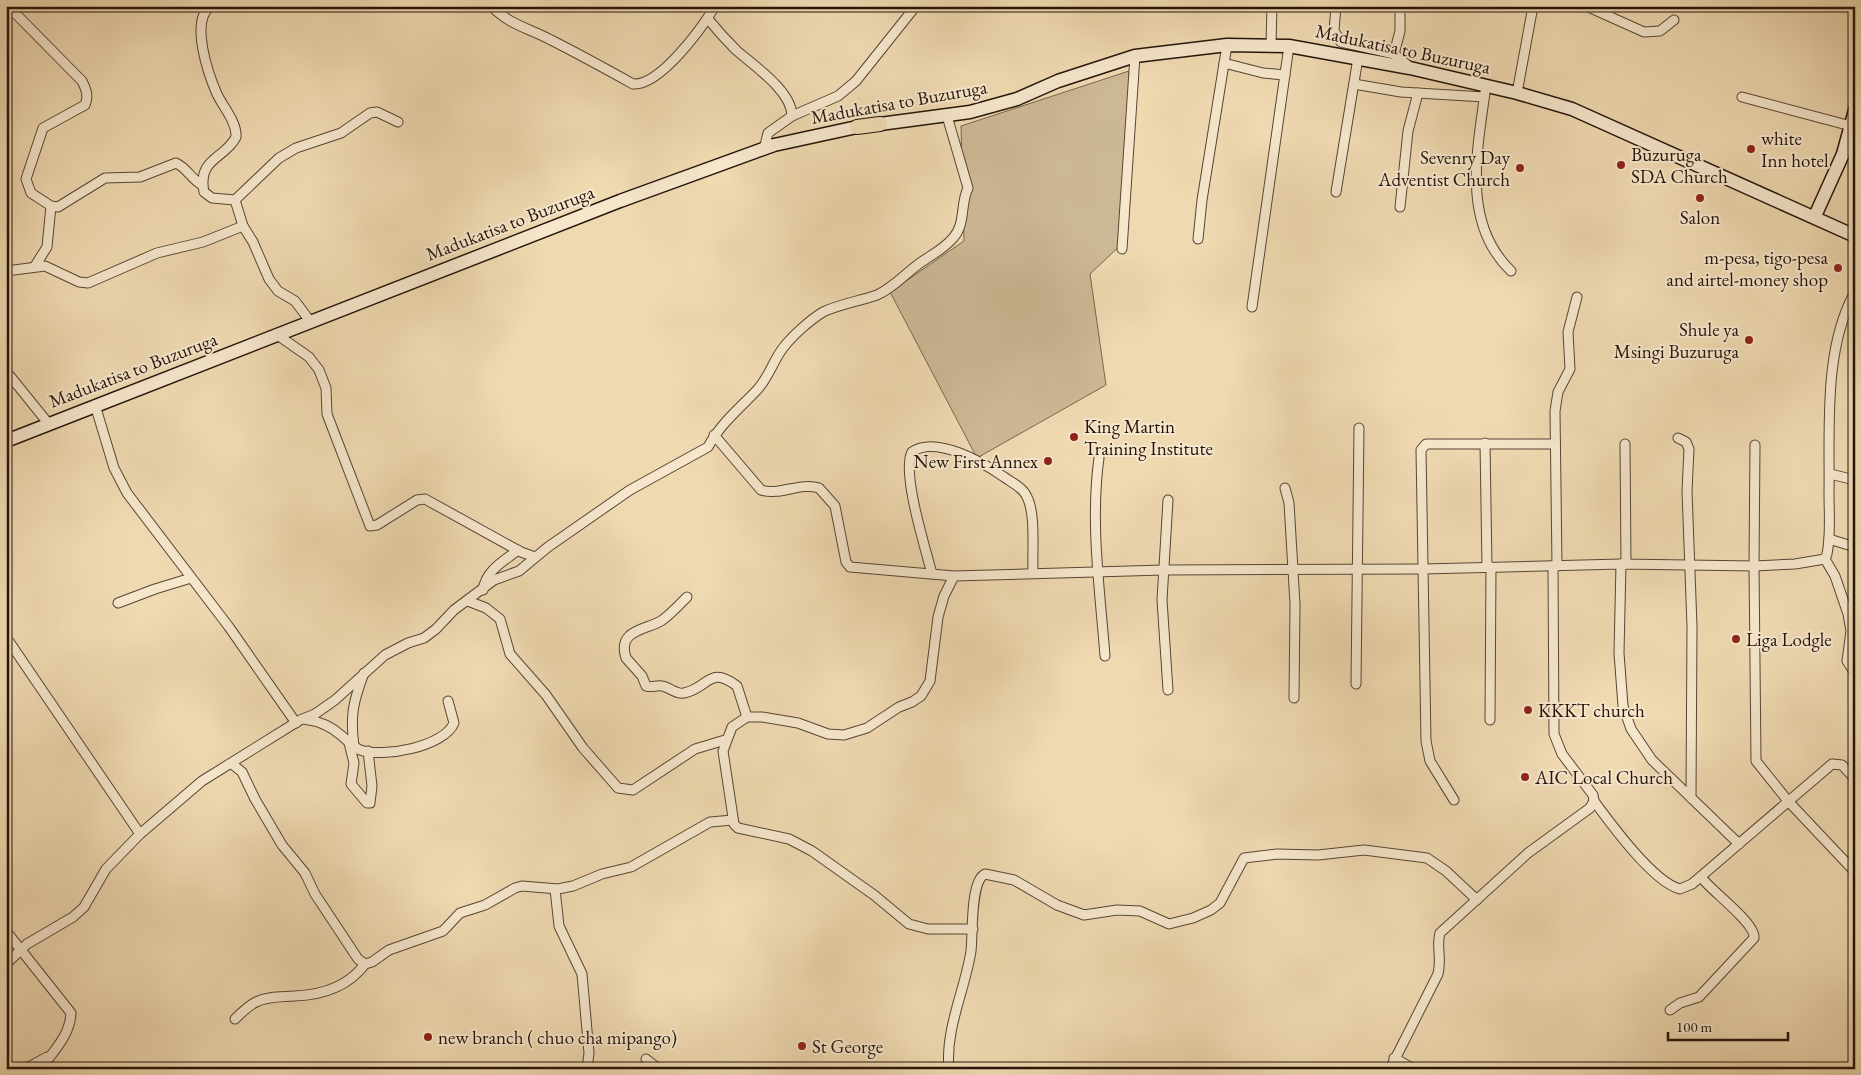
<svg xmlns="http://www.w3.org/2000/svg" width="1861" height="1075" font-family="'EB Garamond',serif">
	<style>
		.green { fill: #cdb895; stroke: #7a6650 }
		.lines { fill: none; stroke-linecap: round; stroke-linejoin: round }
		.street-casing { stroke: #584534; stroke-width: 11 }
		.secondary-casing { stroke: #26140a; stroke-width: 15 }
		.primary-casing { stroke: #26140a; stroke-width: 16 }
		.street { stroke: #f5e6cc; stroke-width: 9 }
		.secondary { stroke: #f5e6cc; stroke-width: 12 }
		.primary { stroke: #efd9b1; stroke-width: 14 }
		.poi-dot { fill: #8f2418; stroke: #f5e6cc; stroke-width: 2 }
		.labels { text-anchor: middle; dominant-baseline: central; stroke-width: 4; stroke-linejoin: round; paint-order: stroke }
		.street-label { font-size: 19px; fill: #26140a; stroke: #f5e6cc }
		.poi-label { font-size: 19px; fill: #26140a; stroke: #f5e6cc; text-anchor: start }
	</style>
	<rect width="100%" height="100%" fill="#efd9b1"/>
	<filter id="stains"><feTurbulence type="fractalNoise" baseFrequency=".004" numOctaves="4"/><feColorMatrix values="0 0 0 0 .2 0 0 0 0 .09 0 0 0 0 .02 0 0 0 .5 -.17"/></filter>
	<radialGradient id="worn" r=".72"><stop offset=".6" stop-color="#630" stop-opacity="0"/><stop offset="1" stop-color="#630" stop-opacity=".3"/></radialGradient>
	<!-- green -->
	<polygon class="green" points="1129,71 1124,242 1090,274 1106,385 977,458 890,292 964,241 961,126"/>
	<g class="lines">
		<!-- street casing -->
		<g class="street-casing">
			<g id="street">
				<path d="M 8,6 L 82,81 C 86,89 89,96 85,105 L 43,128 L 26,179 L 31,193 L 51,206 L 58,207 L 105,178 L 140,177 L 176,163 C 187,168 191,179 202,185"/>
				<path d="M 211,6 C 189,20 209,76 217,94 C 223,107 237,122 236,137 C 225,159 197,158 204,192 L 212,198 L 235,200 L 243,226 L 253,242 L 269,279 L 278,291 L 295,301 L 310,321"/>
				<path d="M 491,6 C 513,27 527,27 551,40 C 579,54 606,69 633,84 C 660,86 702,28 715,6"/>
				<polyline points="1336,6 1334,31 1341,42 1394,54"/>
				<polyline points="1400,6 1400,31 1394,54 1410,67"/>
				<polyline points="1586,6 1644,32 1660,31 1674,20"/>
				<path d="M 708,19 C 717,30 726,40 736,50 C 754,66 792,91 792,116 L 768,133 L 764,149"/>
				<polyline points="1271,45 1272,6"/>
				<polyline points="1224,63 1263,73 1285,75"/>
				<polyline points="1354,84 1401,92 1484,97"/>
				<path d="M 1486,85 C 1478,148 1460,222 1511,271"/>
				<polyline points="1517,93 1533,6"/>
				<polyline points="1742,97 1851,126"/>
				<polyline points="792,116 838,96 856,81 915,7"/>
				<polyline points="1336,192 1358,58"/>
				<polyline points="235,200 279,158 296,148 341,133 370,113 377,112 398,122"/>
				<polyline points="1400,207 1408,131 1418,93"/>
				<polyline points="1198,239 1202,200 1227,45"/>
				<polyline points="1122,249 1135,56"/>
				<polyline points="35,266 47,247 51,206"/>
				<polyline points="6,271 45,266 79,282 88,283 157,253 203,242 243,226"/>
				<polyline points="1252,307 1289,46"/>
				<polyline points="276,334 309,357 319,370 326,388 327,414 370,526 377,525 417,500 425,499 521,552 535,557"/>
				<polyline points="6,371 48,423"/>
				<polyline points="95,405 114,468 127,493 229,627 296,723"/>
				<path d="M 714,435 L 761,490 C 780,496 800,482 819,488 L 835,506 L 846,562 L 850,567 L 954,576 L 1164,570 L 1423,569 L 1621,564 L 1754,566 L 1795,564 L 1825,559 L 1827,554 C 1831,535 1829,513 1829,494 C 1830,430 1823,349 1855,292"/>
				<polyline points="1678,438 1686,442 1689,449 1687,491 1692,626 1691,798"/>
				<polyline points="1485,443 1487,567"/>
				<polyline points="1625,444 1626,564"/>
				<polyline points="1755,445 1754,566 1756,761 1788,801 1855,872"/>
				<path d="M 1099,458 C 1090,522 1100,591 1105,656"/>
				<polyline points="1830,474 1855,480"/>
				<polyline points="1285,488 1289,503 1295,604 1294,698"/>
				<polyline points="1829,539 1855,547"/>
				<polyline points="1825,559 1835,576 1848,614 1851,631 1847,661 1855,673"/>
				<polyline points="1621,564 1619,653 1623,706 1631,729 1652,760 1739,844"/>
				<polyline points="1557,566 1555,411 1558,392 1570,369 1568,332 1577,297"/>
				<path d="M 932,574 C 926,550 901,472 912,452 C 936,435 984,463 1004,477 C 1012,483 1023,487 1027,497 C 1036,514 1032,553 1033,573"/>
				<polyline points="954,576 944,596 938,617 930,681 921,696 912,702 899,707 867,728 844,735 828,734 798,723 762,717 747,717 732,727 723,751 734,824 738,828 789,839 812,851 874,895 909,924 928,929 973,929"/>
				<path d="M 483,590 C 486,570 503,562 518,550"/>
				<path d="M 687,597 C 679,605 670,615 661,621 C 645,630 617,630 626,658 L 642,676 L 646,686 C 652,688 656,685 662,686 C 669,687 677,695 684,693 C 709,688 709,665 737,686 L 747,717"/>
				<polyline points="468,601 486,608 500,619 510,654 546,695 583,748 618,788 633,790 695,749 725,740"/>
				<polyline points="118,603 155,589 191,578"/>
				<polyline points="6,637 140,834"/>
				<polyline points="1356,684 1359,428"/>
				<polyline points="1168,690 1162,600 1168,500"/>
				<path d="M 304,719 C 319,721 331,726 342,736 C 348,741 353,747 360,750 C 383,758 444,747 454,723 L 448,701"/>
				<polyline points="1490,720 1491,567"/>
				<polyline points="349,743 354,763 351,784 367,803 370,803 372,786 368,751"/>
				<path d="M 354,746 C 350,716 353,702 364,673"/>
				<polyline points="232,764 242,772 255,799 282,845 305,873 315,894 358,959 365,964 372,962 389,950 443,931 460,913 485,905 515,888 522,886 558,889 573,886 602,874 631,867 710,822 733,820"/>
				<polyline points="1454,800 1430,761 1426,741 1421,450 1426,444 1555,444"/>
				<path d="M 1594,801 C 1611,824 1653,882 1680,889 L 1692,884 L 1832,764 L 1842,765 L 1855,779"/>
				<polyline points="555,889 559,926 582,974 589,1053 587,1069"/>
				<path d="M 6,931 L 71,1013 C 70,1036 53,1051 41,1069"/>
				<path d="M 6,964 L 27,944 L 73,917 L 84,907 L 106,869 L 140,834 L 202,781 L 300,720 L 315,714 L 335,700 L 385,655 L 408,643 L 424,638 L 436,629 L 454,610 L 494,580 L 519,571 L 548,547 L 630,490 L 708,447 C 720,424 740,408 757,390 C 769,377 773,361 783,348 C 792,336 810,320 823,312 C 840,304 860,301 877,295 C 893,288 906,273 920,263 C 931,255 944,249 953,238 C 966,224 960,204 968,188 L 947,116"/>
				<path d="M 1670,1010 L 1680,1003 L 1699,997 L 1754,938 C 1756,923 1711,891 1701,877"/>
				<path d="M 235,1019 C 241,1013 248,1006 256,1002 C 268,996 282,997 294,996 C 323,995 348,987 365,964"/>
				<polyline points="1394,1058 1414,1069"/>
				<polyline points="646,1059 659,1069"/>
				<polyline points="25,1069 47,1057"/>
				<path d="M 949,1069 C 945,1029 965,990 971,951 C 973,935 970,881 985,874 L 1014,880 L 1057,905 L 1084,915 L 1117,910 L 1140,911 L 1169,924 L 1193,918 L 1211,910 L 1220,903 L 1244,858 L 1277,854 L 1318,855 L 1364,850 L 1427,858 L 1446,871 L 1477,900"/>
				<path d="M 1390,1069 L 1438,974 C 1442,958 1436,946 1440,933 L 1528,853 L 1590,808 L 1594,801 L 1593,795 L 1562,754 L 1554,734 L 1553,566"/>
			</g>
		</g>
		<!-- secondary casing -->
		<g class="secondary-casing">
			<g id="secondary">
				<polyline points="880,124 970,112 1017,99 1058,81 1135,56 1227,45 1289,46 1410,68 1517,93 1572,109 1855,236"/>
				<polyline points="1815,216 1843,154 1855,110"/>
				<polyline points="6,441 620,201 774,145 857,127"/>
			</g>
		</g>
		<!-- primary casing -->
		<g class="primary-casing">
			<polyline id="primary" points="857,127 880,124"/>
		</g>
		<!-- street -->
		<use href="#street" class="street"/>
		<!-- secondary -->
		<use href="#secondary" class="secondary"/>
		<!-- primary -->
		<use href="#primary" class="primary"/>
	</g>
	<!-- markers -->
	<g class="poi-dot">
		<circle cx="1751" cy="149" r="5"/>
		<circle cx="1621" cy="165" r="5"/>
		<circle cx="1520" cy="168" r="5"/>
		<circle cx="1700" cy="198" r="5"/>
		<circle cx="1838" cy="268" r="5"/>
		<circle cx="1749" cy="340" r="5"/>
		<circle cx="1074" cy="437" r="5"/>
		<circle cx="1048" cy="461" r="5"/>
		<circle cx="1736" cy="639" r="5"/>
		<circle cx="1528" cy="710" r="5"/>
		<circle cx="1525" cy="777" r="5"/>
		<circle cx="428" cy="1037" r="5"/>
		<circle cx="802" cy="1046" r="5"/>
	</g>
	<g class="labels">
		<!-- street labels -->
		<g class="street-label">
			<text transform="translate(1403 49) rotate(12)">Madukatisa to Buzuruga</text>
			<text transform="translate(899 102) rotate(-10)">Madukatisa to Buzuruga</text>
			<text transform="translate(510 223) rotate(-21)">Madukatisa to Buzuruga</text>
			<text transform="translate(133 370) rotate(-21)">Madukatisa to Buzuruga</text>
		</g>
		<!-- poi labels -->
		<g class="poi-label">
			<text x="1761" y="138">white<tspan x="1761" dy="22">Inn hotel</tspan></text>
			<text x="1631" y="154">Buzuruga<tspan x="1631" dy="22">SDA Church</tspan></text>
			<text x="1510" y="157" text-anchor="end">Sevenry Day<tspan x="1510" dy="22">Adventist Church</tspan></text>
			<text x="1700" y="217" text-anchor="middle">Salon</text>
			<text x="1828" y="257" text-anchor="end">m-pesa, tigo-pesa<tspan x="1828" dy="22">and airtel-money shop</tspan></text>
			<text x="1739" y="329" text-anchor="end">Shule ya<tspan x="1739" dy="22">Msingi Buzuruga</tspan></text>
			<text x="1084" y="426">King Martin<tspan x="1084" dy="22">Training Institute</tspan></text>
			<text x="1038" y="461" text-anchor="end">New First Annex</text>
			<text x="1746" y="639">Liga Lodgle</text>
			<text x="1538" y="710">KKKT church</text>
			<text x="1535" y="777">AIC Local Church</text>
			<text x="438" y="1037">new branch ( chuo cha mipango)</text>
			<text x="812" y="1046">St George</text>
		</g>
	</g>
	<!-- margin -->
	<rect width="1861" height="1075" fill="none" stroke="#efd9b1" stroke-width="25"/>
	<rect x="8" y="8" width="1846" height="1060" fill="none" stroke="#26140a" stroke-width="2.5"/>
	<rect x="12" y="12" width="1836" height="1050" fill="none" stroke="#26140a"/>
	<!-- scale -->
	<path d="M1668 1032v8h120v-8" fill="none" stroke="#26140a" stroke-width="2.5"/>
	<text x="1676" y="1032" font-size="15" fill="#26140a" stroke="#f5e6cc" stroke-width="4" paint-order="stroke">100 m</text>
	<rect width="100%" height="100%" filter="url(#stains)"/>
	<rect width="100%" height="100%" fill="url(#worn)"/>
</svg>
